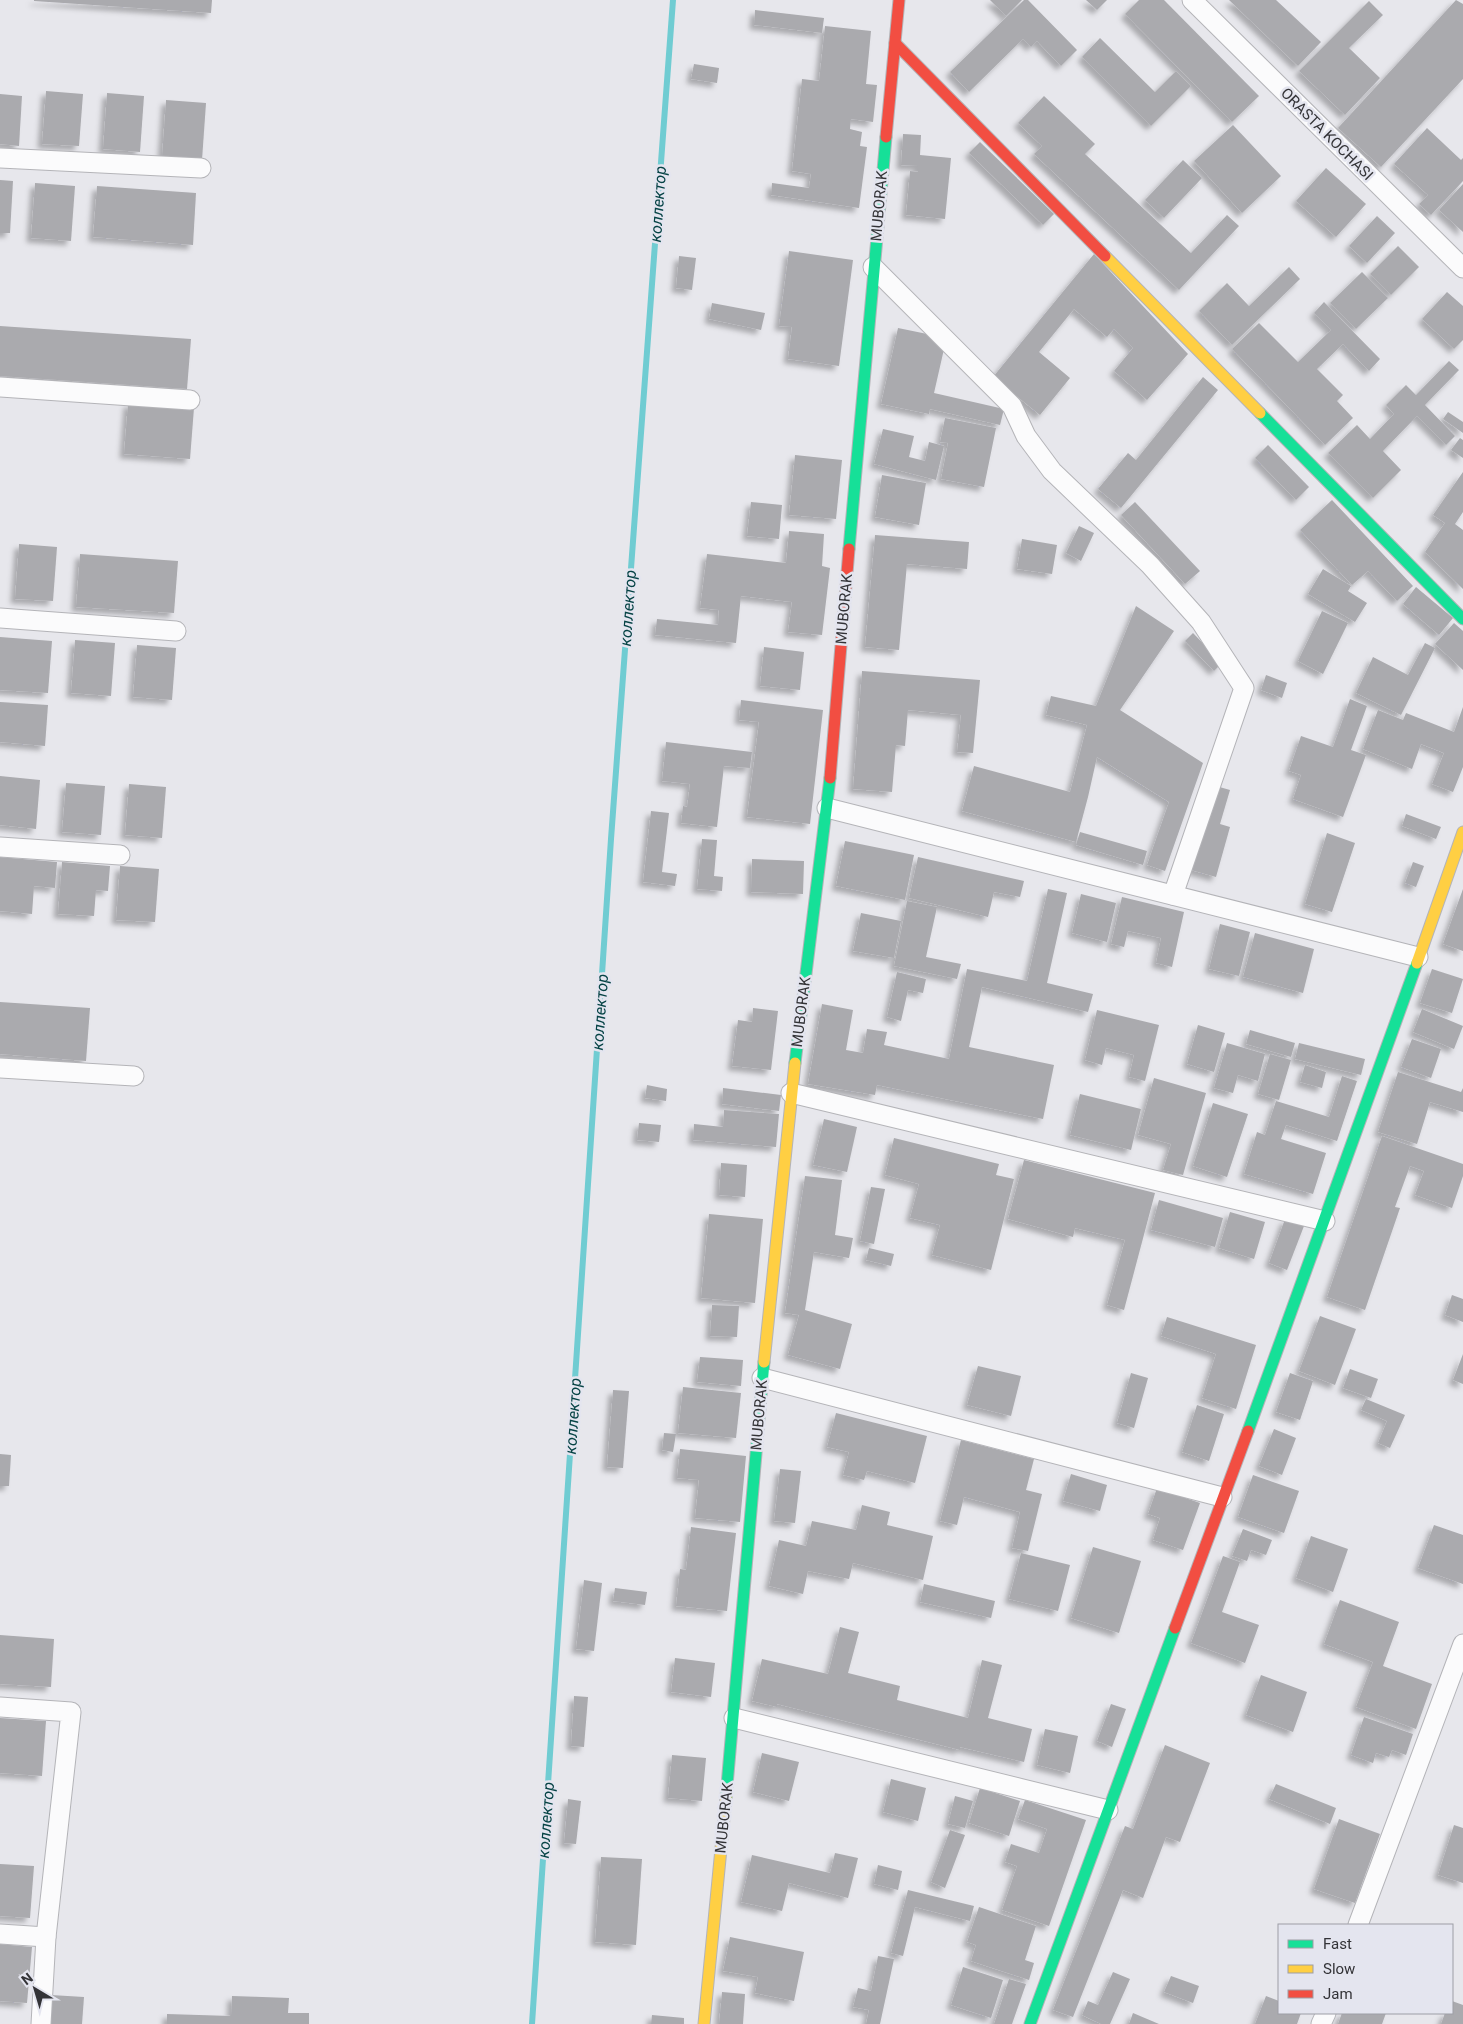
<svg xmlns="http://www.w3.org/2000/svg" width="1463" height="2024" font-family="Roboto,sans-serif">
	<style>
		.lines { fill: none; stroke-linecap: round; stroke-linejoin: round }
		.stream { stroke: #70ccd2; stroke-width: 6 }
		.building { fill: #aaaaae; filter: url(#shadow) }
		.street-casing { stroke: #b4b4b8; stroke-width: 21 }
		.fast-casing { stroke: #b4b4b8; stroke-width: 13 }
		.slow-casing { stroke: #b4b4b8; stroke-width: 13 }
		.jam-casing { stroke: #b4b4b8; stroke-width: 13 }
		.street { stroke: #fbfbfc; stroke-width: 19 }
		.fast { stroke: #16e098; stroke-width: 11 }
		.slow { stroke: #ffcf43; stroke-width: 11 }
		.jam { stroke: #f24e42; stroke-width: 11 }
		.labels { text-anchor: middle; dominant-baseline: central; stroke-width: 5; stroke-linejoin: round; paint-order: stroke }
		.street-label { font-size: 15px; fill: #333337; stroke: #e4e5ef }
		.water-label { font-size: 16px; font-style: italic; fill: #064345; stroke: #e4e5ef }
	</style>
	<defs>
		<filter id="shadow"><feDropShadow dx="-4.5" dy="4.5" stdDeviation="2.5" flood-color="#0004"/></filter>
	</defs>
	<rect width="100%" height="100%" fill="#e7e7ec"/>
	<g class="lines">
		<!-- stream -->
		<polyline class="stream" points="532,2024 611,839 673,0"/>
	</g>
	<!-- building -->
	<g class="building">
		<polygon points="34,0 212,0 211,13 34,1"/>
		<polygon points="990,0 1022,0 1006,16"/>
		<polygon points="1024,0 1028,0 1077,50 1061,66 1037,41 1031,47 1023,39 969,92 950,72"/>
		<polygon points="1086,0 1107,0 1097,10"/>
		<polygon points="1139,0 1164,0 1259,96 1232,122 1125,14"/>
		<polygon points="1229,0 1276,0 1321,42 1298,66"/>
		<polygon points="1456,0 1463,4 1463,79 1381,167 1338,128"/>
		<polygon points="1369,1 1383,15 1349,48 1380,78 1345,115 1299,71"/>
		<polygon points="755,10 824,18 822,33 754,25"/>
		<polygon points="825,26 871,31 866,84 877,85 873,122 851,119 850,129 862,132 860,146 867,147 859,208 771,195 772,183 809,188 811,174 792,171 802,79 819,81"/>
		<polygon points="1100,38 1155,92 1176,71 1191,86 1151,126 1082,57"/>
		<polygon points="694,64 719,68 717,83 691,79"/>
		<polygon points="46,91 83,94 79,146 42,144"/>
		<polygon points="107,93 144,96 140,152 103,149"/>
		<polygon points="0,94 22,96 19,146 0,144"/>
		<polygon points="1044,96 1095,144 1085,154 1191,253 1227,215 1239,226 1179,290 1034,154 1042,146 1018,123"/>
		<polygon points="166,100 206,103 202,160 162,157"/>
		<polygon points="1233,125 1281,176 1242,213 1194,161"/>
		<polygon points="1427,128 1461,160 1463,158 1463,181 1431,215 1419,204 1428,195 1394,164"/>
		<polygon points="903,134 921,135 920,155 951,158 945,219 906,215 910,171 918,172 918,166 901,165"/>
		<polygon points="980,142 1054,214 1043,225 969,153"/>
		<polygon points="1183,160 1202,178 1164,218 1145,200"/>
		<polygon points="1326,168 1366,204 1336,237 1296,201"/>
		<polygon points="0,180 13,181 10,233 0,233"/>
		<polygon points="35,183 75,186 71,241 31,238"/>
		<polygon points="1463,184 1463,232 1439,210"/>
		<polygon points="97,186 196,193 193,245 93,237"/>
		<polygon points="1377,216 1395,233 1367,263 1349,246"/>
		<polygon points="1398,246 1419,267 1391,295 1370,274"/>
		<polygon points="789,251 853,260 839,366 788,359 792,327 779,326"/>
		<polygon points="1094,254 1188,354 1147,400 1114,371 1133,348 1114,329 1107,337 1074,309 1039,352 1070,378 1040,415 993,377"/>
		<polygon points="679,256 696,258 692,290 676,288"/>
		<polygon points="1289,267 1300,279 1232,345 1199,311 1227,283 1249,306"/>
		<polygon points="1362,272 1388,298 1356,329 1330,303"/>
		<polygon points="1447,292 1463,306 1463,340 1454,349 1422,319"/>
		<polygon points="1324,302 1380,359 1369,371 1343,344 1317,369 1343,395 1337,401 1353,418 1325,445 1232,349 1259,323 1298,362 1331,330 1314,313"/>
		<polygon points="712,303 765,313 761,330 709,319"/>
		<polygon points="0,326 191,339 187,389 0,376"/>
		<polygon points="898,328 932,335 944,349 934,393 1004,409 1000,425 930,409 929,414 881,404"/>
		<polygon points="1449,361 1459,370 1425,405 1455,436 1446,445 1417,416 1383,451 1401,470 1373,498 1328,453 1357,425 1370,439 1394,414 1386,405 1406,385 1416,395"/>
		<polygon points="1203,377 1218,390 1121,508 1098,489 1128,453 1136,460"/>
		<polygon points="128,403 194,408 190,459 124,454"/>
		<polygon points="1448,412 1463,422 1463,433 1443,419"/>
		<polygon points="945,418 996,428 984,487 941,479 948,443 940,442"/>
		<polygon points="883,429 914,436 909,457 925,461 929,442 944,446 936,480 874,464"/>
		<polygon points="1460,438 1463,440 1463,458 1451,450"/>
		<polygon points="1268,445 1309,487 1296,500 1255,458"/>
		<polygon points="795,455 842,460 836,519 789,515"/>
		<polygon points="1463,472 1463,512 1455,524 1463,530 1463,589 1425,552 1445,523 1433,515"/>
		<polygon points="882,475 926,483 919,525 875,517"/>
		<polygon points="1332,500 1413,586 1397,601 1368,571 1352,585 1300,530"/>
		<polygon points="751,502 782,505 779,539 747,536"/>
		<polygon points="1135,502 1200,571 1185,584 1121,515"/>
		<polygon points="1079,526 1094,533 1081,561 1066,553"/>
		<polygon points="789,531 824,534 822,566 830,568 822,635 788,632 792,602 741,596 736,643 655,635 657,619 718,625 719,610 700,608 707,554 786,563"/>
		<polygon points="875,535 969,542 967,569 907,564 899,650 865,647"/>
		<polygon points="1022,539 1057,545 1052,574 1017,569"/>
		<polygon points="19,544 57,547 53,601 15,599"/>
		<polygon points="80,554 178,561 174,613 76,607"/>
		<polygon points="1323,569 1351,586 1348,591 1367,603 1355,622 1308,594"/>
		<polygon points="1416,587 1453,618 1439,635 1403,604"/>
		<polygon points="1136,606 1174,631 1120,710 1203,763 1165,871 1147,865 1169,802 1097,757 1088,797 1076,842 962,811 974,766 1070,792 1087,725 1046,715 1051,696 1096,706"/>
		<polygon points="1322,611 1348,623 1323,674 1298,661"/>
		<polygon points="1454,623 1463,631 1463,670 1435,644"/>
		<polygon points="1193,633 1222,663 1214,671 1185,641"/>
		<polygon points="0,637 52,641 48,693 0,690"/>
		<polygon points="75,640 115,643 111,696 71,693"/>
		<polygon points="1425,643 1435,648 1401,715 1356,693 1373,657 1408,675"/>
		<polygon points="137,645 176,648 172,700 133,697"/>
		<polygon points="764,647 804,652 800,690 760,686"/>
		<polygon points="862,671 980,680 973,753 957,752 961,715 908,710 905,746 896,745 892,792 853,789"/>
		<polygon points="1266,675 1287,683 1282,698 1261,690"/>
		<polygon points="1350,699 1367,706 1351,750 1366,755 1343,817 1293,799 1301,775 1289,771 1301,736 1333,747"/>
		<polygon points="741,700 823,710 810,824 747,817 759,722 739,720"/>
		<polygon points="0,702 48,705 45,746 0,742"/>
		<polygon points="1463,707 1463,767 1453,792 1432,784 1444,753 1421,744 1412,769 1363,749 1378,710 1403,720 1406,713 1454,732"/>
		<polygon points="666,742 752,752 750,768 724,766 717,827 681,823 683,806 687,807 690,784 662,781"/>
		<polygon points="0,776 40,780 36,829 0,825"/>
		<polygon points="66,783 105,786 101,835 62,832"/>
		<polygon points="129,784 166,787 162,838 125,835"/>
		<polygon points="1216,786 1230,790 1220,824 1230,827 1216,877 1191,870"/>
		<polygon points="651,811 669,813 662,872 677,874 675,886 643,882"/>
		<polygon points="1406,814 1441,827 1436,839 1402,826"/>
		<polygon points="1080,832 1147,851 1143,865 1076,845"/>
		<polygon points="1327,833 1355,843 1332,912 1305,904"/>
		<polygon points="702,839 717,840 714,876 723,877 722,891 697,889"/>
		<polygon points="845,841 914,855 905,900 836,886"/>
		<polygon points="0,857 57,862 55,888 34,886 32,914 0,911"/>
		<polygon points="918,857 1024,881 1020,897 994,892 988,917 909,898"/>
		<polygon points="752,859 804,861 803,894 751,892"/>
		<polygon points="62,862 110,866 108,891 96,890 94,916 58,914"/>
		<polygon points="1413,862 1424,866 1416,887 1405,883"/>
		<polygon points="120,866 159,869 155,922 116,920"/>
		<polygon points="1048,889 1067,893 1047,983 1093,994 1088,1012 982,987 969,1047 1054,1065 1043,1119 877,1085 875,1095 808,1084 822,1004 853,1010 846,1050 863,1053 867,1029 887,1032 884,1045 949,1059 967,969 1027,981"/>
		<polygon points="1463,889 1463,951 1443,944"/>
		<polygon points="1081,894 1116,903 1107,942 1072,933"/>
		<polygon points="1122,897 1184,912 1172,967 1156,963 1161,938 1128,931 1124,947 1111,944"/>
		<polygon points="907,901 937,907 926,957 961,964 957,979 894,966"/>
		<polygon points="861,913 901,921 894,958 853,951"/>
		<polygon points="1220,924 1250,932 1239,976 1209,969"/>
		<polygon points="1255,933 1314,949 1303,993 1243,977"/>
		<polygon points="1432,969 1463,979 1452,1013 1420,1003"/>
		<polygon points="897,972 926,979 923,993 908,990 901,1021 887,1017"/>
		<polygon points="0,1002 90,1008 86,1061 0,1054"/>
		<polygon points="753,1008 778,1011 771,1070 732,1066 738,1020 752,1022"/>
		<polygon points="1422,1009 1463,1026 1454,1049 1413,1032"/>
		<polygon points="1097,1010 1159,1025 1145,1081 1129,1077 1134,1055 1106,1048 1102,1065 1085,1060"/>
		<polygon points="1198,1025 1225,1033 1214,1072 1187,1064"/>
		<polygon points="1250,1030 1295,1043 1291,1057 1246,1044"/>
		<polygon points="1412,1039 1441,1049 1431,1078 1401,1067"/>
		<polygon points="1227,1043 1265,1054 1258,1081 1238,1075 1233,1093 1214,1088"/>
		<polygon points="1299,1043 1365,1059 1361,1075 1295,1059"/>
		<polygon points="1270,1054 1291,1060 1279,1100 1258,1094"/>
		<polygon points="1305,1065 1326,1072 1322,1088 1300,1082"/>
		<polygon points="1398,1072 1461,1092 1463,1088 1463,1112 1430,1102 1417,1144 1378,1132"/>
		<polygon points="1342,1076 1357,1081 1337,1141 1286,1125 1281,1139 1326,1153 1313,1194 1244,1174 1257,1132 1265,1135 1276,1101 1329,1117"/>
		<polygon points="1154,1078 1206,1093 1183,1175 1163,1170 1171,1144 1138,1135"/>
		<polygon points="647,1085 667,1089 666,1101 645,1098"/>
		<polygon points="723,1088 781,1095 779,1111 722,1104"/>
		<polygon points="1080,1094 1141,1109 1131,1150 1070,1135"/>
		<polygon points="1213,1103 1248,1114 1227,1177 1193,1166"/>
		<polygon points="724,1110 779,1114 776,1147 693,1140 694,1124 723,1127"/>
		<polygon points="824,1119 857,1127 847,1172 813,1165"/>
		<polygon points="639,1123 661,1125 659,1142 637,1140"/>
		<polygon points="1382,1136 1463,1164 1463,1176 1452,1208 1415,1195 1424,1171 1410,1166 1395,1207 1400,1208 1365,1310 1327,1297"/>
		<polygon points="894,1138 999,1164 996,1175 1014,1179 991,1270 932,1255 940,1225 910,1218 919,1184 885,1175"/>
		<polygon points="1024,1160 1155,1193 1124,1310 1107,1305 1125,1240 1075,1228 1073,1237 1008,1219"/>
		<polygon points="721,1163 747,1165 745,1197 719,1195"/>
		<polygon points="805,1176 842,1180 835,1235 853,1238 849,1258 814,1252 805,1310 852,1324 840,1369 788,1355 799,1315 785,1313"/>
		<polygon points="871,1187 885,1189 874,1244 860,1241"/>
		<polygon points="1159,1200 1223,1218 1215,1247 1151,1230"/>
		<polygon points="1230,1212 1265,1222 1254,1259 1219,1248"/>
		<polygon points="709,1214 763,1219 755,1303 701,1298"/>
		<polygon points="1285,1219 1304,1226 1287,1270 1269,1263"/>
		<polygon points="869,1248 894,1254 891,1266 866,1260"/>
		<polygon points="1452,1295 1463,1299 1463,1322 1445,1315"/>
		<polygon points="712,1305 739,1306 737,1337 710,1336"/>
		<polygon points="1320,1316 1356,1329 1335,1385 1299,1371"/>
		<polygon points="1167,1317 1256,1345 1236,1409 1202,1398 1216,1354 1161,1336"/>
		<polygon points="1463,1354 1463,1384 1453,1380"/>
		<polygon points="700,1357 743,1360 741,1386 697,1382"/>
		<polygon points="978,1366 1021,1376 1011,1416 967,1405"/>
		<polygon points="1350,1369 1378,1379 1371,1398 1343,1388"/>
		<polygon points="1131,1373 1148,1378 1134,1428 1117,1423"/>
		<polygon points="1290,1373 1313,1381 1300,1420 1276,1412"/>
		<polygon points="683,1387 741,1393 736,1438 678,1433"/>
		<polygon points="613,1390 629,1391 623,1468 607,1467"/>
		<polygon points="1366,1399 1405,1415 1390,1448 1378,1443 1387,1421 1361,1410"/>
		<polygon points="1197,1405 1224,1414 1209,1461 1182,1452"/>
		<polygon points="836,1413 927,1436 915,1483 867,1471 864,1480 843,1475 849,1452 827,1447"/>
		<polygon points="1274,1429 1296,1438 1282,1475 1259,1466"/>
		<polygon points="664,1433 676,1434 673,1452 662,1450"/>
		<polygon points="961,1440 1034,1459 1026,1490 1042,1494 1028,1551 1012,1548 1020,1512 964,1497 957,1525 940,1521"/>
		<polygon points="680,1449 746,1456 740,1522 695,1518 699,1480 677,1478"/>
		<polygon points="0,1454 11,1455 9,1486 0,1486"/>
		<polygon points="780,1469 801,1471 795,1523 774,1521"/>
		<polygon points="1071,1474 1107,1485 1100,1511 1063,1501"/>
		<polygon points="1253,1475 1299,1491 1284,1533 1238,1517"/>
		<polygon points="1157,1488 1200,1503 1183,1550 1153,1540 1160,1518 1148,1514"/>
		<polygon points="862,1505 890,1512 887,1525 933,1536 923,1580 853,1563 849,1579 808,1571 803,1594 769,1586 779,1540 806,1546 812,1521 856,1530"/>
		<polygon points="1434,1525 1463,1535 1463,1584 1418,1568"/>
		<polygon points="691,1527 736,1533 727,1611 676,1606 680,1569 686,1570"/>
		<polygon points="1243,1529 1272,1540 1266,1555 1251,1550 1247,1561 1232,1556"/>
		<polygon points="1311,1536 1348,1549 1333,1592 1296,1578"/>
		<polygon points="1093,1547 1141,1561 1119,1633 1071,1618"/>
		<polygon points="1021,1553 1070,1565 1058,1611 1009,1599"/>
		<polygon points="1223,1556 1240,1562 1222,1612 1259,1625 1245,1663 1191,1643"/>
		<polygon points="584,1580 602,1583 594,1651 576,1649"/>
		<polygon points="924,1584 995,1601 991,1618 920,1602"/>
		<polygon points="615,1588 647,1592 645,1605 613,1601"/>
		<polygon points="1340,1600 1399,1622 1383,1666 1432,1684 1416,1729 1356,1707 1373,1662 1324,1644"/>
		<polygon points="840,1627 859,1632 848,1673 900,1686 897,1700 968,1718 982,1660 1002,1665 988,1718 1032,1729 1024,1762 960,1747 960,1750 777,1704 777,1707 752,1701 762,1659 828,1674"/>
		<polygon points="0,1635 54,1639 51,1687 0,1684"/>
		<polygon points="675,1658 715,1663 711,1697 671,1692"/>
		<polygon points="1261,1675 1307,1692 1293,1732 1246,1715"/>
		<polygon points="574,1696 588,1697 584,1747 571,1746"/>
		<polygon points="1111,1704 1126,1709 1112,1747 1097,1741"/>
		<polygon points="1364,1717 1413,1734 1406,1755 1392,1750 1389,1757 1376,1753 1373,1763 1351,1755"/>
		<polygon points="0,1718 46,1721 42,1776 0,1773"/>
		<polygon points="1045,1729 1078,1736 1070,1773 1037,1765"/>
		<polygon points="1165,1745 1210,1763 1180,1842 1166,1837 1143,1898 1123,1890 1073,2017 1053,2010 1125,1826 1133,1829"/>
		<polygon points="762,1753 799,1762 789,1801 753,1792"/>
		<polygon points="672,1755 706,1758 702,1801 668,1798"/>
		<polygon points="891,1779 926,1788 918,1821 883,1812"/>
		<polygon points="1276,1784 1336,1808 1330,1824 1269,1799"/>
		<polygon points="980,1788 1020,1801 1009,1836 969,1823"/>
		<polygon points="955,1796 973,1801 965,1828 948,1824"/>
		<polygon points="568,1799 581,1801 576,1844 564,1843"/>
		<polygon points="1025,1800 1086,1820 1049,1926 1002,1910 1017,1866 1005,1862 1011,1844 1039,1853 1047,1829 1018,1819"/>
		<polygon points="1339,1819 1380,1834 1355,1903 1314,1889"/>
		<polygon points="1454,1825 1463,1828 1463,1883 1438,1875"/>
		<polygon points="950,1830 965,1835 945,1888 931,1882"/>
		<polygon points="835,1853 858,1858 848,1898 789,1883 782,1911 741,1902 752,1855 830,1873"/>
		<polygon points="601,1857 642,1859 636,1945 595,1942"/>
		<polygon points="0,1864 34,1866 30,1918 0,1916"/>
		<polygon points="878,1865 902,1871 898,1890 874,1884"/>
		<polygon points="908,1890 974,1906 970,1921 915,1907 903,1956 891,1953"/>
		<polygon points="979,1907 1036,1926 1025,1960 1034,1963 1029,1980 971,1961 976,1945 967,1942"/>
		<polygon points="730,1937 804,1952 794,2001 755,1993 758,1977 723,1971"/>
		<polygon points="0,1944 32,1947 27,2003 0,2001"/>
		<polygon points="878,1956 894,1959 880,2024 866,2024 869,2010 853,2007 858,1988 871,1991"/>
		<polygon points="963,1967 1003,1980 991,2018 951,2005"/>
		<polygon points="1113,1972 1130,1979 1110,2024 1101,2024 1082,2015 1088,2001 1098,2005"/>
		<polygon points="1171,1976 1199,1986 1193,2003 1164,1992"/>
		<polygon points="1009,1979 1026,1984 1012,2024 994,2024"/>
		<polygon points="722,1992 745,1994 743,2024 719,2024"/>
		<polygon points="51,1995 84,1997 82,2024 50,2024"/>
		<polygon points="232,1996 289,1998 288,2013 309,2013 309,2024 167,2024 167,2014 231,2016"/>
		<polygon points="1266,1996 1279,2001 1279,2013 1301,2013 1297,2024 1255,2024"/>
		<polygon points="1452,2001 1463,2005 1463,2024 1441,2024 1445,2013 1452,2013"/>
		<polygon points="1133,2013 1159,2024 1129,2024"/>
		<polygon points="1342,2013 1386,2013 1382,2024 1338,2024"/>
		<polygon points="652,2015 684,2018 684,2024 651,2024"/>
	</g>
	<g class="lines">
		<!-- street casing -->
		<g class="street-casing">
			<g id="street">
				<polyline points="1192,0 1463,268"/>
				<polyline points="0,158 201,168"/>
				<polyline points="873,267 1012,406 1026,436 1052,471 1150,565 1201,622 1244,688 1173,895"/>
				<polyline points="0,387 190,400"/>
				<polyline points="0,618 176,631"/>
				<polyline points="827,808 1418,957"/>
				<polyline points="0,847 120,855"/>
				<polyline points="0,1068 134,1076"/>
				<polyline points="791,1093 1325,1221"/>
				<polyline points="762,1378 1222,1497"/>
				<polyline points="0,1707 71,1712 46,1937 41,2024"/>
				<polyline points="734,1718 1108,1810"/>
				<polyline points="1358,1925 1463,1644"/>
				<polyline points="0,1934 46,1937"/>
				<polyline points="1321,2024 1326,2013"/>
			</g>
		</g>
		<!-- fast casing -->
		<g class="fast-casing">
			<g id="fast">
				<polyline points="1260,413 1463,619"/>
				<polyline points="849,549 886,137"/>
				<polyline points="795,1063 830,778"/>
				<polyline points="1248,1431 1417,963"/>
				<polyline points="726,1797 764,1362"/>
				<polyline points="1030,2024 1175,1628"/>
			</g>
		</g>
		<!-- slow casing -->
		<g class="slow-casing">
			<g id="slow">
				<polyline points="1105,256 1260,413"/>
				<polyline points="1417,963 1463,832"/>
				<polyline points="764,1362 795,1063"/>
				<polyline points="704,2024 726,1797"/>
			</g>
		</g>
		<!-- jam casing -->
		<g class="jam-casing">
			<g id="jam">
				<polyline points="895,43 1105,256"/>
				<polyline points="886,137 899,0"/>
				<polyline points="830,778 849,549"/>
				<polyline points="1175,1628 1248,1431"/>
			</g>
		</g>
		<!-- street -->
		<use href="#street" class="street"/>
		<!-- fast -->
		<use href="#fast" class="fast"/>
		<!-- slow -->
		<use href="#slow" class="slow"/>
		<!-- jam -->
		<use href="#jam" class="jam"/>
	</g>
	<g class="labels">
		<!-- street labels -->
		<g class="street-label">
			<text transform="translate(1327 134) rotate(45)">ORASTA KOCHASI</text>
			<text transform="translate(879 206) rotate(-85)">MUBORAK</text>
			<text transform="translate(844 609) rotate(-85)">MUBORAK</text>
			<text transform="translate(801 1012) rotate(-83)">MUBORAK</text>
			<text transform="translate(759 1415) rotate(-85)">MUBORAK</text>
			<text transform="translate(724 1818) rotate(-84)">MUBORAK</text>
		</g>
		<!-- water labels -->
		<g class="water-label">
			<text transform="translate(658 204) rotate(-86)">коллектор</text>
			<text transform="translate(628 608) rotate(-86)">коллектор</text>
			<text transform="translate(600 1012) rotate(-86)">коллектор</text>
			<text transform="translate(573 1416) rotate(-86)">коллектор</text>
			<text transform="translate(546 1820) rotate(-86)">коллектор</text>
		</g>
	</g>
	<!-- legend -->
	<rect x="1278" y="1924" width="175" height="90" fill="#e4e5ef" stroke="#9d9ea5"/>
	<rect x="1288" y="1940" width="25" height="8" fill="#16e098" stroke="#9d9ea5"/>
	<text x="1323" y="1949" font-size="15" fill="#333337">Fast</text>
	<rect x="1288" y="1965" width="25" height="8" fill="#ffcf43" stroke="#9d9ea5"/>
	<text x="1323" y="1974" font-size="15" fill="#333337">Slow</text>
	<rect x="1288" y="1990" width="25" height="8" fill="#f24e42" stroke="#9d9ea5"/>
	<text x="1323" y="1999" font-size="15" fill="#333337">Jam</text>
	<!-- north arrow -->
	<g transform="translate(35 1989) rotate(322)" stroke="#e4e5ef" stroke-width="4" paint-order="stroke">
	<path d="M0-4L9 19L0 12L-9 19Z" fill="#333337"/>
	<text y="-8" font-size="14" font-weight="bold" text-anchor="middle" fill="#333337">N</text>
	</g>
</svg>
